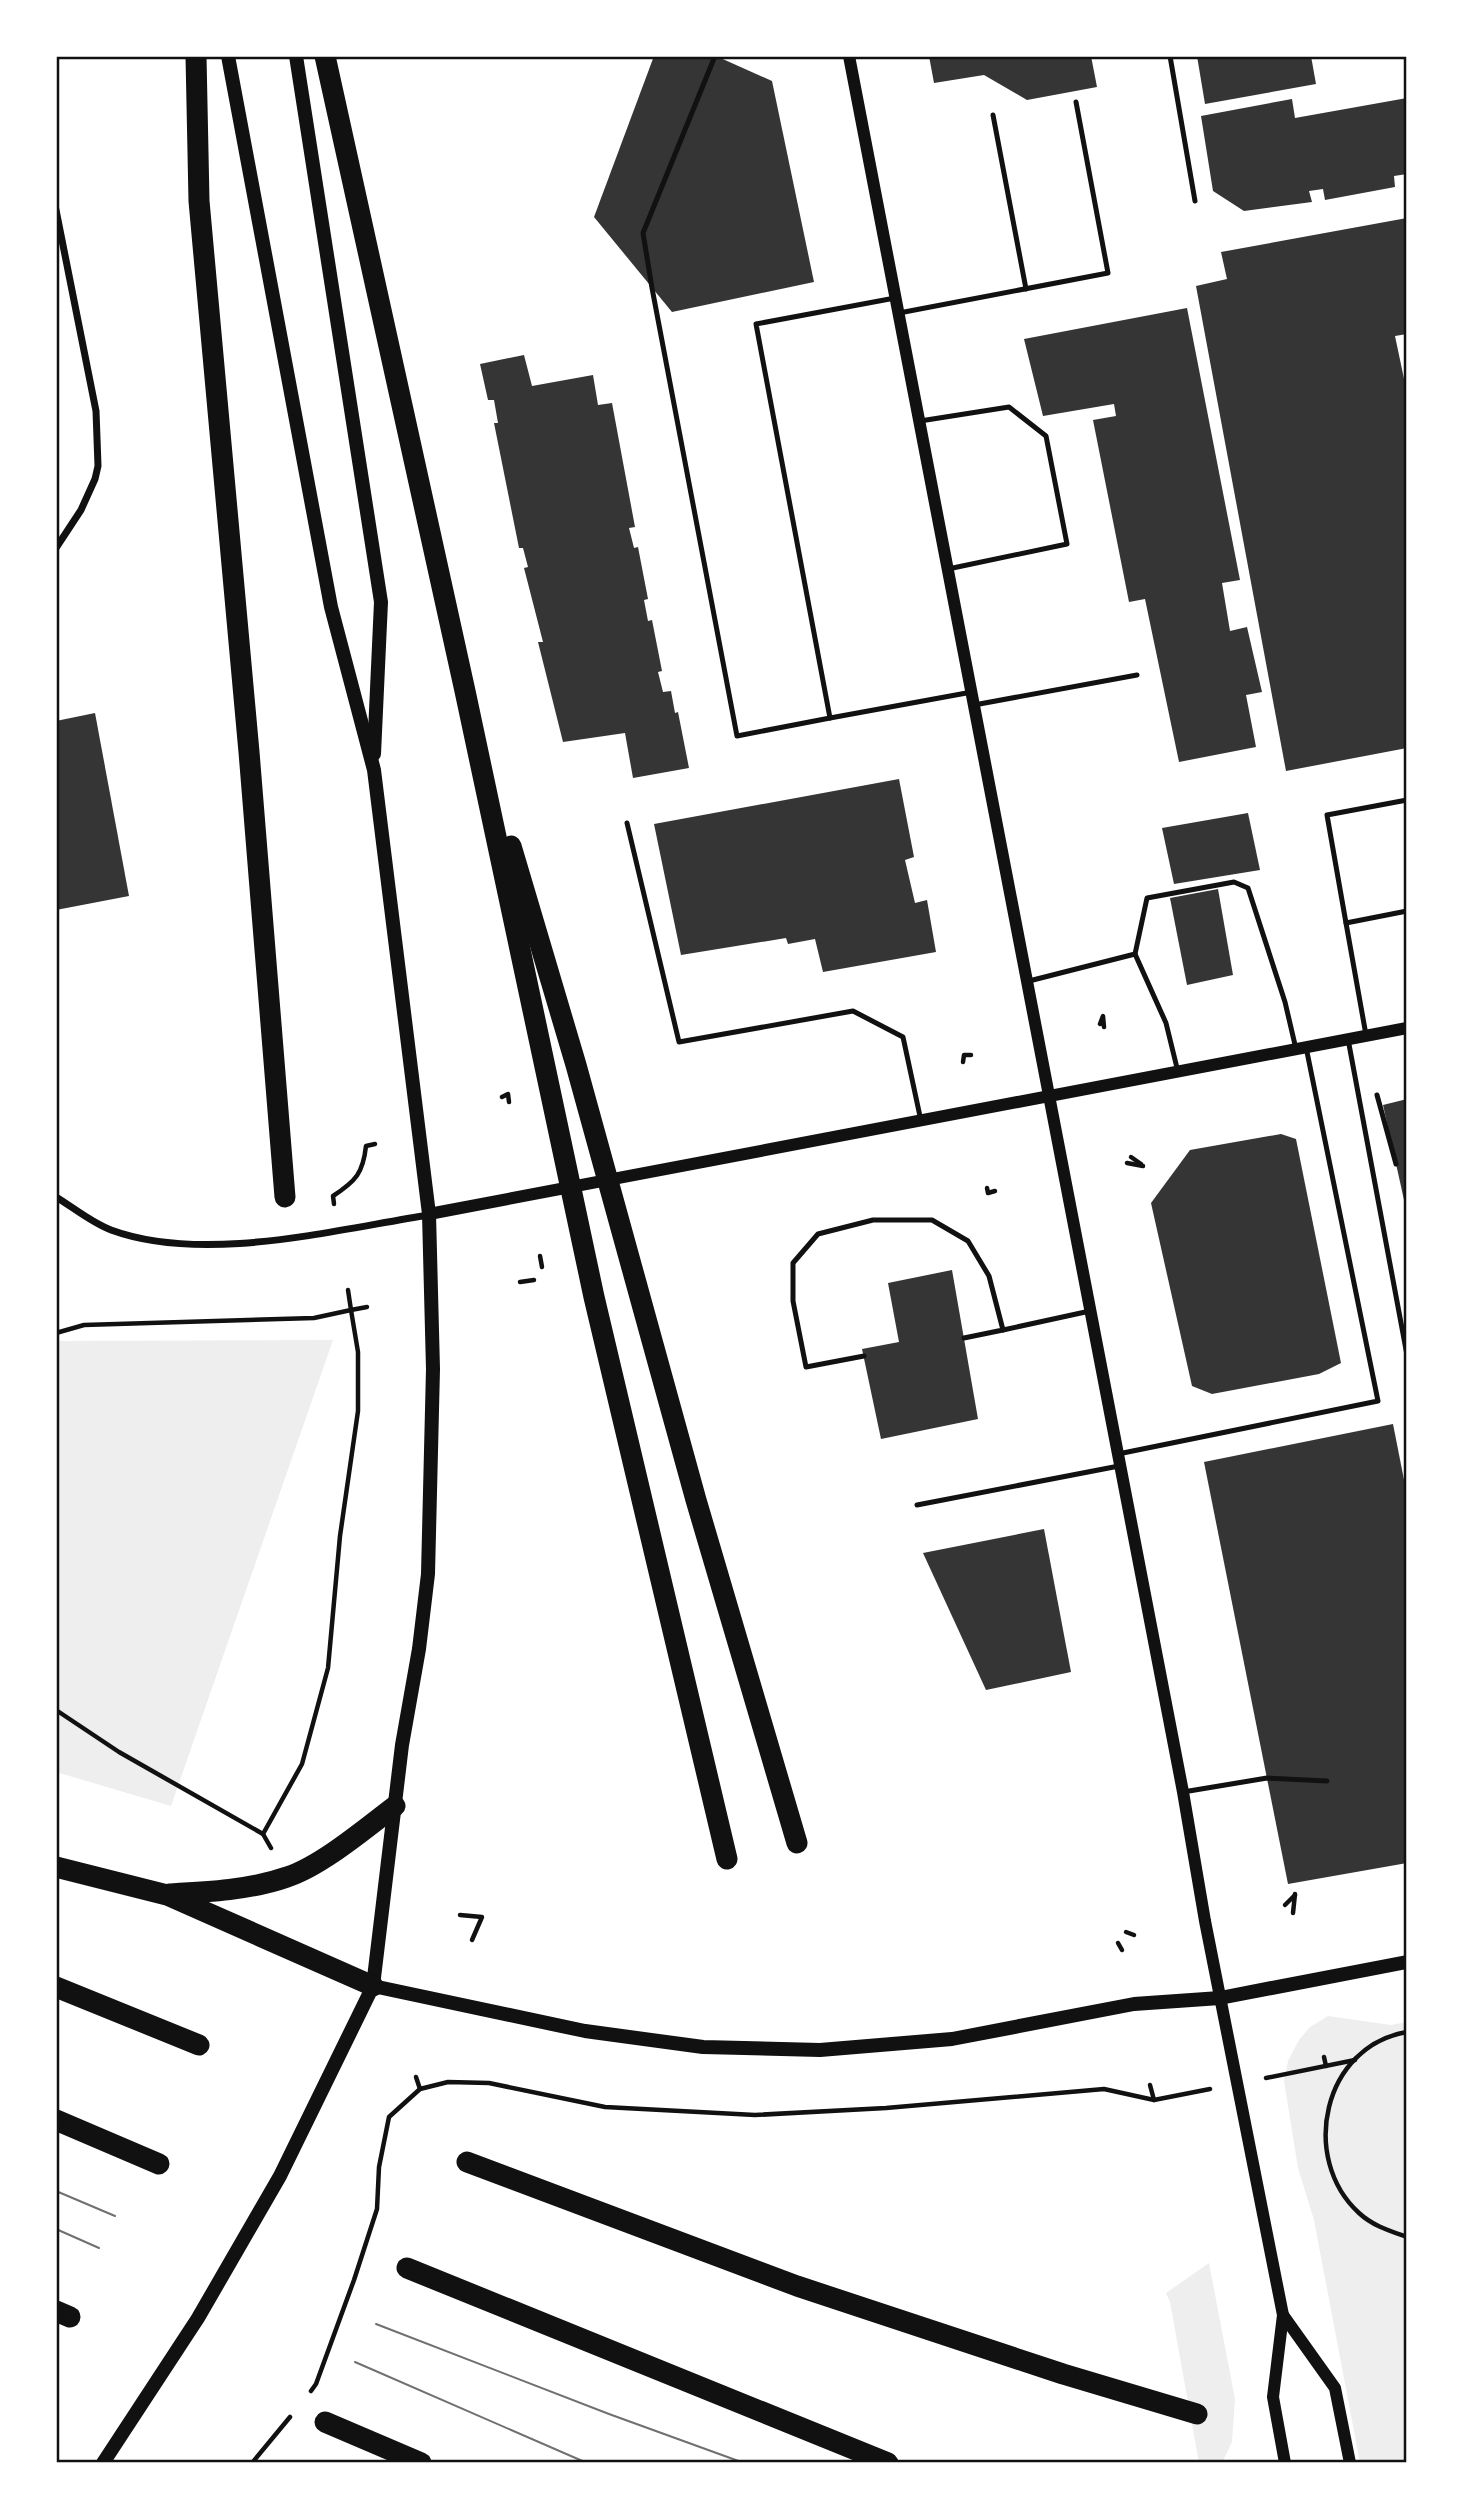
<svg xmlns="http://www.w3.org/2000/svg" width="1463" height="2519" font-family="Roboto,sans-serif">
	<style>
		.green { fill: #eee }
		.building { fill: #353535 }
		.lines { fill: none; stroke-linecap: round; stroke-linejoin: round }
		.path { stroke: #111; stroke-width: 4.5 }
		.service { stroke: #111; stroke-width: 5 }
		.minor { stroke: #111; stroke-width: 7 }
		.tertiary { stroke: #111; stroke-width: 12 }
		.secondary { stroke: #111; stroke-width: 14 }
		.motorway { stroke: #111; stroke-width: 21 }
		.tram { stroke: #707070; stroke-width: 2 }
		.neatline { fill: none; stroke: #111; stroke-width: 2.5 }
	</style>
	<rect width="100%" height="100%" fill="#fff"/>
	<!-- green -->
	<g class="green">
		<polygon points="333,1340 171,1806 56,1772 56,1341"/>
		<polygon points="1328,2016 1391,2025 1407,2022 1407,2463 1360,2463 1314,2220 1298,2168 1284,2081 1288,2061 1299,2040 1310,2027"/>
		<polygon points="1209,2263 1235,2399 1232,2442 1222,2463 1199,2463 1170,2302 1166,2293"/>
	</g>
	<!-- building -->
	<g class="building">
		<polygon points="654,56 716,56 772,81 814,282 672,312 594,217"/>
		<polygon points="929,56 1091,56 1097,87 1027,100 984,75 934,83"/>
		<polygon points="1197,56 1311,56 1316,84 1205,104"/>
		<polygon points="1407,98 1407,174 1394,176 1395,187 1325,200 1323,189 1309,191 1312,202 1244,211 1213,191 1201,116 1292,99 1295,118"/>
		<polygon points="1407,218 1407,334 1395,336 1407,393 1407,748 1286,771 1196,286 1227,279 1221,252"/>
		<polygon points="1187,308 1240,580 1222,583 1230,631 1247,627 1262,692 1246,695 1256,747 1179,762 1145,599 1129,602 1093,420 1116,416 1114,404 1043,416 1024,339"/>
		<polygon points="524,355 532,386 593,375 598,405 612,403 635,527 629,528 634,548 638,547 648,599 644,600 648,621 652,620 662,671 658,672 663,692 671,691 675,713 678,712 689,768 633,778 625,733 563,742 538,642 543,642 524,568 528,567 523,548 519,548 494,423 498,423 494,400 488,400 480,364"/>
		<polygon points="95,713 129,896 56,910 56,721"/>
		<polygon points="899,779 914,857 905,860 915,903 927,900 936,952 823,972 815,939 788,944 786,938 681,955 654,824"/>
		<polygon points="1248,813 1260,870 1174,884 1162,828"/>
		<polygon points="1218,889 1233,975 1187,985 1170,898"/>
		<polygon points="1407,1099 1407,1209 1406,1209 1383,1105"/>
		<polygon points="1281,1134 1296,1139 1341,1363 1319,1374 1212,1394 1192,1386 1151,1203 1190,1150"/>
		<polygon points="952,1270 978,1419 881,1439 862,1349 899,1342 888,1283"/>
		<polygon points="1393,1424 1407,1495 1407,1863 1288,1884 1204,1462"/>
		<polygon points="1044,1529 1071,1672 986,1690 923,1553"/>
	</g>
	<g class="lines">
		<!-- path -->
		<g class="path">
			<polyline points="1100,1024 1103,1016 1104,1027"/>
			<polyline points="963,1062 964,1055 971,1055"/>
			<polyline points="502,1097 508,1094 509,1102"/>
			<polyline points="1131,1157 1141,1164"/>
			<polyline points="1127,1163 1143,1166"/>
			<polyline points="987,1188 988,1193 995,1191"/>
			<path d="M 334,1204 L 333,1196 C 356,1181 363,1173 366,1146 L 375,1144"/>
			<polyline points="540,1256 542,1267"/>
			<polyline points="520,1282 534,1280"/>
			<polyline points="348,1290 351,1310 367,1307"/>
			<polyline points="56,1333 84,1325 314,1318 351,1310 358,1352 358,1411 340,1536 328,1668 302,1764 263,1834"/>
			<polyline points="56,1710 119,1752 263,1834 271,1848"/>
			<polyline points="1285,1905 1295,1895"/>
			<polyline points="1293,1913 1295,1894"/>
			<polyline points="460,1915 482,1917 472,1940"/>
			<polyline points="1126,1932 1134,1935"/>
			<polyline points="1118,1943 1122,1950"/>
			<path d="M 1407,2032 C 1323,2046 1299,2158 1359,2213 C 1373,2226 1390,2231 1407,2237"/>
			<polyline points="1324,2057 1326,2066"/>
			<polyline points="416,2077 420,2089"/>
			<polyline points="1266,2078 1355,2060"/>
			<polyline points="1150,2085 1154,2100"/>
			<polyline points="311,2391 316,2384 354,2280 377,2209 379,2167 389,2117 420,2089 448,2082 489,2083 605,2107 755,2115 886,2108 1104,2089 1154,2100 1210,2089"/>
			<polyline points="252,2463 290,2417"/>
		</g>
		<!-- service -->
		<g class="service">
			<polyline points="715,56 643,233 652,288 737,736 830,718"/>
			<polyline points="1170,56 1195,201"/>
			<polyline points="993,115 1026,289"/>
			<polyline points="895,298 756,324 830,718 972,692"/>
			<polyline points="899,313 1108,273 1076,102"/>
			<polyline points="920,421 1009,407 1046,436 1067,544 948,569"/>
			<polyline points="974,705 1137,675"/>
			<polyline points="1407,800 1327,815 1346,923 1407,911"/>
			<polyline points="627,823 679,1042 853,1011 903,1037 921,1121"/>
			<polyline points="1346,923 1366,1035"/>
			<polyline points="1135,954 1166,1023 1178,1072"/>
			<polyline points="1029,981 1135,954 1147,898 1234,882 1248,888 1285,1002 1296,1049"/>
			<polyline points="1348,1039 1407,1355"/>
			<polyline points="1377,1095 1396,1164"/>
			<polyline points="1003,1330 1090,1311"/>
			<polyline points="864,1356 806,1367 793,1301 793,1263 818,1234 873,1220 932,1220 968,1241 989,1276 1003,1330 964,1338"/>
			<polyline points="1118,1454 1378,1401 1306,1047"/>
			<polyline points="917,1505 1119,1466"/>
			<polyline points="1183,1792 1267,1778 1327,1781"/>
		</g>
		<!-- minor -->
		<g class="minor">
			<polyline points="56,210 96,411 98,466 95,479 81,510 56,548"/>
			<path d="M 56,1197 C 74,1208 92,1223 111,1230 C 204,1264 333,1230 429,1215"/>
		</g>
		<!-- tertiary -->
		<g class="tertiary">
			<polyline points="849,56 1183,1792 1205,1921 1283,2315 1273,2397 1285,2463"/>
			<polyline points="429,1214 1407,1028"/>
			<polyline points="1283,2315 1335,2388 1350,2463"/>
		</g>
		<!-- secondary -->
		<g class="secondary">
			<polyline points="296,56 381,602 374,754"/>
			<polyline points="373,1986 585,2031 703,2047 820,2050 952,2039 1134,2004 1220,1998 1407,1962"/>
			<polyline points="103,2463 198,2318 280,2176 373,1986 402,1745 419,1649 428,1574 433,1369 429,1214 374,770 331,607 228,56"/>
		</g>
		<!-- motorway -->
		<g class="motorway">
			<polyline points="196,56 199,201 249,752 285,1197"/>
			<polyline points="325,56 465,691 594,1297 727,1859"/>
			<polyline points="511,846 576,1065 696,1500 797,1843"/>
			<polyline points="56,1867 167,1895 373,1986"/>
			<path d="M 169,1894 C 208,1892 250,1890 287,1877 C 321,1866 366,1828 395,1806"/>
			<polyline points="56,1987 199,2045"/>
			<polyline points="56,2120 159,2164"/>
			<polyline points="467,2162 797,2286 1063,2374 1197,2414"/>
			<polyline points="407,2268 888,2463"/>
			<polyline points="56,2311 70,2317"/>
			<polyline points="325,2422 421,2463"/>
		</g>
		<!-- tram -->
		<g class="tram">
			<polyline points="56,2191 115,2216"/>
			<polyline points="56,2229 99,2248"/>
			<polyline points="376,2324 609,2414 744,2463"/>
			<polyline points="355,2362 587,2463"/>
		</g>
	</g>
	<!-- border -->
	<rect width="1463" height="2519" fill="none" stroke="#ffffff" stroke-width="116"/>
	<rect x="58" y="58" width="1347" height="2403" class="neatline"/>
</svg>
